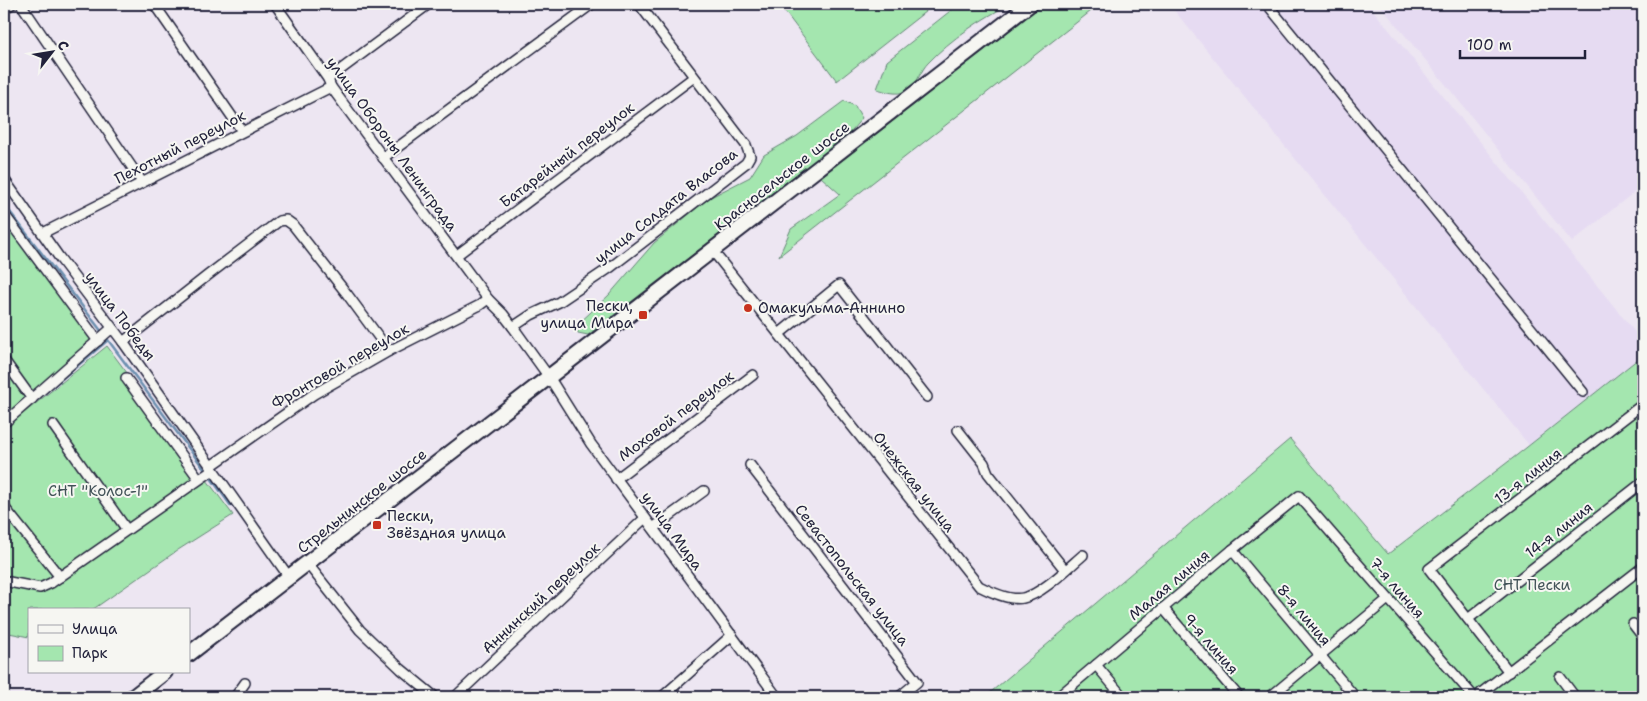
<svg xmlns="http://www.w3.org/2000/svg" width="1647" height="701" font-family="'Shantell Sans',sans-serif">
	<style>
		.built { fill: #e6dbf2 }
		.green { fill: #a4e6af; stroke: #638475 }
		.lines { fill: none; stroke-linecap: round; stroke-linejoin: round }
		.stream { stroke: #6c8faf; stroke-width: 2.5 }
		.minor-casing { stroke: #22223b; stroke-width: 12 }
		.secondary-casing { stroke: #22223b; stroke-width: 18 }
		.minor { stroke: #f6f6f2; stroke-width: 9 }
		.secondary { stroke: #f6f6f2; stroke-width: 14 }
		.poi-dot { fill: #c8321e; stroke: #f6f6f2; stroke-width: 2 }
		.labels { text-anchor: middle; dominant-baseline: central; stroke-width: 4; stroke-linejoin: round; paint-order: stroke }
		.street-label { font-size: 15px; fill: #22223b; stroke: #f6f6f2 }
		.poi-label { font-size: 15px; fill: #22223b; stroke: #f6f6f2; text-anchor: start }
		.park-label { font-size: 15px; fill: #425358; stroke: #f6f6f2 }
	</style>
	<rect width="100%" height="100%" fill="#ede6f2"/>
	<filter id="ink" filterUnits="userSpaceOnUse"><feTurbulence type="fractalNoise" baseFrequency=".02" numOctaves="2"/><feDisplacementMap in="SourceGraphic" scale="10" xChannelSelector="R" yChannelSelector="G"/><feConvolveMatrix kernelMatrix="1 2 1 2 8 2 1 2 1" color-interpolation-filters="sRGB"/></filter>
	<g filter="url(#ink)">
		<!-- built -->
		<g class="built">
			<polygon points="1169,4 1368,4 1643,342 1643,355 1529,445"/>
			<polygon points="1379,4 1636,4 1643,13 1643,185 1572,242 1447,86"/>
		</g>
		<!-- green -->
		<g class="green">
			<polygon points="779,4 935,4 837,81"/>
			<path d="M 959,4 L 1010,4 C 980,20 952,38 928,63 C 921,70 918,82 911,88 C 900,97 888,92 877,89 L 887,61 Z"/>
			<polygon points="1044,4 1100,4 779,256 791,229 840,194 821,177"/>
			<polygon points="844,101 855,106 862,118 848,135 588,335 578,333 576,326 609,295 654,243 709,198 750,177 764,155 797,136"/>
			<polygon points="4,221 92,342 4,418"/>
			<polygon points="107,346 233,515 178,550 92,610 29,610 29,637 4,632 4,429"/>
			<polygon points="1643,355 1643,697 985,697 1290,439 1388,554 1517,455"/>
		</g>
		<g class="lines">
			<!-- stream -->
			<g class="stream">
				<polyline points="4,204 102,332"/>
				<polyline points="38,399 108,340 205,470"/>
				<polyline points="211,478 231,506"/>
			</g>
			<!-- minor casing -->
			<g class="minor-casing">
				<g id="minor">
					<polyline points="21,4 142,182"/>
					<polyline points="154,4 242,131"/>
					<polyline points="275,4 328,79 331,87 488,299 503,314 513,327 549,377 591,444 777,697"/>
					<polyline points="1267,4 1583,392"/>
					<polyline points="4,9 12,4"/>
					<polyline points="328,79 429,4"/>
					<polyline points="383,158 592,4"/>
					<polyline points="4,179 59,257 123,342 289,577"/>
					<polyline points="4,214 98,341"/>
					<polyline points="43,233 331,87"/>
					<path d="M 712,250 L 979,586 C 991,592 1010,601 1023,598 C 1041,595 1069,567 1083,555"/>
					<polyline points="457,255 694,77"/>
					<polyline points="513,327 531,315 559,302 611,267 746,163 750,156 746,145 639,4"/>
					<polyline points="779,334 839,285 927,397"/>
					<polyline points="123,342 207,276 279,221 286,220 293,225 347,294 389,351"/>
					<polyline points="4,360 32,399"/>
					<polyline points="126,378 199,479"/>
					<polyline points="4,423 112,328"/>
					<polyline points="53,425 127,530"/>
					<polyline points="958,430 984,463 988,473 1065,570"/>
					<polyline points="750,465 917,682 899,697"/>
					<polyline points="211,466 314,394 389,351 480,305 488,299"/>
					<polyline points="616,479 753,375"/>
					<polyline points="4,507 60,577"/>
					<polyline points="653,528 704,491"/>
					<polyline points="1232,550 1355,697"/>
					<polyline points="307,563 360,630 401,669 435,697"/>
					<polyline points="4,581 40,588 51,583 213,470"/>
					<polyline points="1163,608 1239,697"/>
					<polyline points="1468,619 1643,482"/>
					<polyline points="1633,624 1643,637"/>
					<polyline points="1096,665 1123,697"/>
					<polyline points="1509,672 1429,569 1643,404"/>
					<polyline points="1560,677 1575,697"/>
					<polyline points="235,697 245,683"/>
					<polyline points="455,697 645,518"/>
					<polyline points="662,697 732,635"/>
					<polyline points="1058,697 1232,550 1299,496 1474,697"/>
					<polyline points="1270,697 1388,599"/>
					<polyline points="1479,697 1481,693 1643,567"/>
				</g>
			</g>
			<!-- secondary casing -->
			<g class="secondary-casing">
				<g id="secondary">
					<polyline points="189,654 554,373 1030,4"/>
					<polyline points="133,697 165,672"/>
				</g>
			</g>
			<!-- minor -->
			<use href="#minor" class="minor"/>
			<!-- secondary -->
			<use href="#secondary" class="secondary"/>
		</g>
	</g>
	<!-- markers -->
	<g class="poi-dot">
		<circle cx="748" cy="308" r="5"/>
		<rect x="638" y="310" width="10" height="10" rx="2.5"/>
		<rect x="372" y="520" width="10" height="10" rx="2.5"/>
	</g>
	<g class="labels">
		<!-- street labels -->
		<g class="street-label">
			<text transform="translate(392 144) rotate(54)">улица Обороны Ленинграда</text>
			<text transform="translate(180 147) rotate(-27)">Пехотный переулок</text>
			<text transform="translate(567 155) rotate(-37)">Батарейный переулок</text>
			<text transform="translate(782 176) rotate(-38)">Красносельское шоссе</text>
			<text transform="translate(666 206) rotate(-38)">улица Солдата Власова</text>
			<text transform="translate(120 316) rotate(53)">улица Победы</text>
			<text transform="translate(340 366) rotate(-30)">Фронтовой переулок</text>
			<text transform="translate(676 416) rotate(-37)">Моховой переулок</text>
			<text transform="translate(1528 476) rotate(-38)">13-я линия</text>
			<text transform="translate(914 482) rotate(52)">Онежская улица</text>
			<text transform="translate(362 501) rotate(-38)">Стрельнинское шоссе</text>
			<text transform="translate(1559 530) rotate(-38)">14-я линия</text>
			<text transform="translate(672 531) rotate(54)">улица Мира</text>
			<text transform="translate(852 575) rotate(52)">Севастопольская улица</text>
			<text transform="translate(1169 585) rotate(-40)">Малая линия</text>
			<text transform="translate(1397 588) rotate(49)">7-я линия</text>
			<text transform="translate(541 598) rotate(-43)">Аннинский переулок</text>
			<text transform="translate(1304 615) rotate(50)">8-я линия</text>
			<text transform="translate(1211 644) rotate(49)">9-я линия</text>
		</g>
		<!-- poi labels -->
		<g class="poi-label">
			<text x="633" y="306" text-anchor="end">Пески,<tspan x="633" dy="17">улица Мира</tspan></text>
			<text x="758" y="308">Омакульма-Аннино</text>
			<text x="387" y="516">Пески,<tspan x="387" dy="17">Звёздная улица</tspan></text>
		</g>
		<!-- park labels -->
		<g class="park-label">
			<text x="98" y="491">СНТ "Колос-1"</text>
			<text x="1532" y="585">СНТ Пески</text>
		</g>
	</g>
	<!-- margin -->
	<rect width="1647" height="701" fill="none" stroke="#f6f6f2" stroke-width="20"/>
	<rect x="10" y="10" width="1627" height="681" fill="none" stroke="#22223b" stroke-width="2" filter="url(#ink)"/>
	<!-- legend -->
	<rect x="28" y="608" width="162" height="65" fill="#f6f6f2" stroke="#a1a1a9"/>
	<rect x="38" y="625" width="25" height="8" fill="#f6f6f2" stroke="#a1a1a9"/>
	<text x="72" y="634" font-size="15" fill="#22223b">Улица</text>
	<rect x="38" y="646" width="25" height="15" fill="#a4e6af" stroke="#a1a1a9"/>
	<text x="72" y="658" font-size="15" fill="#22223b">Парк</text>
	<!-- north arrow -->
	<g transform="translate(52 52) rotate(59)" stroke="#f6f6f2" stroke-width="4" paint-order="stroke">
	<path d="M0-4L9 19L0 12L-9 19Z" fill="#22223b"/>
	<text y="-8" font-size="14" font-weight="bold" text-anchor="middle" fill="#22223b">С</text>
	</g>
	<!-- scale -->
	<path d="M1460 50v8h125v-8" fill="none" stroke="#22223b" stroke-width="2.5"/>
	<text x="1467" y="50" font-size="15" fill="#22223b" stroke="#f6f6f2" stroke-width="4" paint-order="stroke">100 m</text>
</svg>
